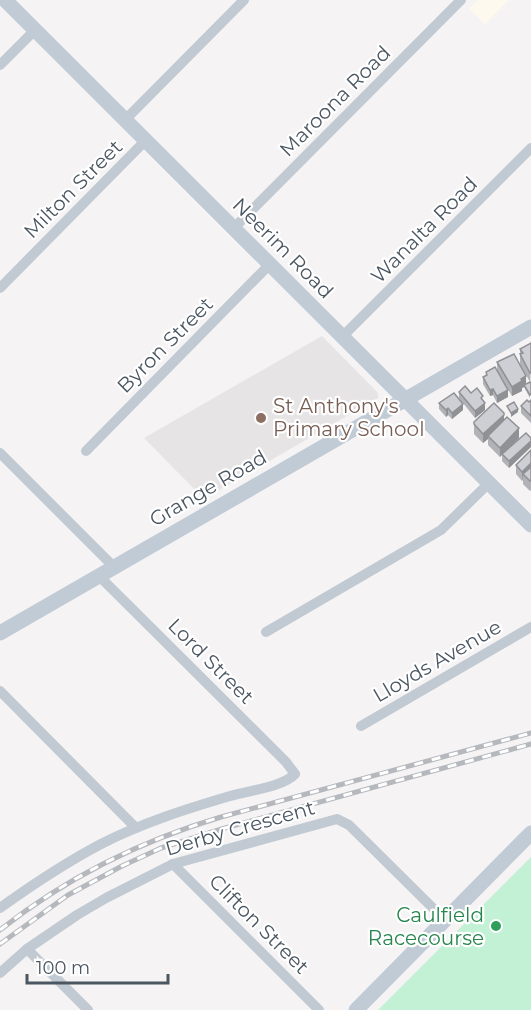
<svg xmlns="http://www.w3.org/2000/svg" width="531" height="1010" font-family="Montserrat,sans-serif">
	<style>
		.commercial { fill: #fdf9ef }
		.education { fill: #e6e4e5 }
		.garden { fill: #c3f1d5 }
		.lines { fill: none; stroke-linecap: round; stroke-linejoin: round }
		.street { stroke: #c1cad2; stroke-width: 10 }
		.secondary { stroke: #c1cbd6; stroke-width: 15 }
		.rail-casing { stroke: #b5b8bd; stroke-width: 5 }
		.rail { stroke: #fff; stroke-width: 3; stroke-dasharray: 9; stroke-linecap: butt }
		.wall { fill: #b0b2b7 }
		.shaded-wall { fill: #909195 }
		.building { fill: #cdcfd5; stroke: #909195; stroke-width: 1.5 }
		.education-dot { fill: #8d6e63; stroke: #fff; stroke-width: 2 }
		.leisure-dot { fill: #2e9e5b; stroke: #fff; stroke-width: 2 }
		.labels { text-anchor: middle; dominant-baseline: central; stroke-width: 4.5; stroke-linejoin: round; paint-order: stroke }
		.street-label { font-size: 20px; fill: #4a5661; stroke: #fff }
		.education-label { font-size: 20px; fill: #785e54; stroke: #fff; text-anchor: start }
		.leisure-label { font-size: 20px; fill: #27864d; stroke: #fff; text-anchor: end }
	</style>
	<rect width="100%" height="100%" fill="#f5f3f3"/>
	<!-- commercial -->
	<polygon class="commercial" points="478,0 509,0 485,24 469,9"/>
	<!-- education -->
	<polygon class="education" points="322,336 378,393 378,398 204,499 144,438"/>
	<!-- garden -->
	<polygon class="garden" points="531,857 531,1010 378,1010"/>
	<g class="lines">
		<!-- street -->
		<g class="street">
			<polyline points="0,65 35,30"/>
			<polyline points="125,120 244,0"/>
			<polyline points="234,228 461,0"/>
			<polyline points="0,288 146,140"/>
			<polyline points="342,337 531,148"/>
			<polyline points="86,451 270,264"/>
			<polyline points="0,453 114,567"/>
			<polyline points="266,632 441,530 489,483"/>
			<polyline points="0,691 136,828"/>
			<polyline points="361,726 531,627"/>
			<polyline points="173,864 319,1010"/>
			<path d="M 0,908 C 32,885 65,863 101,844 C 142,823 186,809 230,796 C 247,791 283,787 295,774 L 286,762 L 99,576"/>
			<polyline points="27,949 88,1010"/>
			<polyline points="0,973 27,949 77,915 106,898 173,864 337,819 349,825 445,920"/>
		</g>
		<!-- secondary -->
		<g class="secondary">
			<polyline points="5,0 531,525"/>
			<polyline points="0,633 531,327"/>
			<polyline points="356,1010 531,833"/>
		</g>
		<!-- rail casing -->
		<g class="rail-casing">
			<g id="rail">
				<path d="M 0,930 C 66,878 140,841 221,817 L 531,733"/>
				<polyline points="0,944 68,895 122,866 161,848 225,828 531,744"/>
			</g>
		</g>
		<!-- rail -->
		<use href="#rail" class="rail"/>
	</g>
	<!-- wall -->
	<g class="wall">
		<polygon points="531,343 530,398 524,387 522,388 522,391 512,396 501,378 508,397 497,403 493,395 490,396 483,384 483,377 486,376 486,372 497,370 497,362 526,384 530,382 520,364 520,349"/>
		<polygon points="459,392 471,393 483,401 485,410 475,418 459,398"/>
		<polygon points="531,400 531,423 521,413 521,406 529,402"/>
		<polygon points="439,403 463,410 452,419 448,415 446,417 439,409"/>
		<polygon points="504,413 504,420 519,438 504,453 531,438 531,447 509,468 502,461 502,454 500,457 488,445 488,439 483,443 474,434 474,424"/>
		<polygon points="531,450 531,490 530,491 523,484 523,480 522,481 516,474 516,465"/>
	</g>
	<!-- shaded-wall -->
	<g class="shaded-wall">
		<polygon points="526,376 526,386 524,385 524,387 522,388 522,391 512,396 512,387 521,379"/>
		<polygon points="493,389 493,395 490,396 490,390"/>
		<polygon points="508,390 508,397 497,403 497,396"/>
		<polygon points="485,403 485,410 475,418 475,411"/>
		<polygon points="463,404 463,410 452,419 452,413"/>
		<polygon points="448,408 448,415 446,417 446,410"/>
		<polygon points="518,409 518,412 511,417 511,413"/>
		<polygon points="504,415 504,425 488,436 488,439 483,443 483,434"/>
		<polygon points="519,428 519,438 500,457 500,448"/>
		<polygon points="531,441 531,447 509,468 509,461"/>
		<polygon points="531,463 531,473 523,474 522,481 522,472"/>
	</g>
	<!-- building -->
	<g class="building">
		<polygon points="531,343 531,373 530,373 520,354 523,353 520,349"/>
		<polygon points="514,354 526,376 521,379 522,381 512,387 497,362"/>
		<polygon points="495,367 508,390 497,396 493,389 490,390 483,377 487,375 486,372"/>
		<polygon points="530,382 531,384 531,394 530,395 524,385"/>
		<polygon points="465,386 471,393 477,388 483,396 481,398 485,403 475,411 459,392"/>
		<polygon points="454,393 463,404 452,413 448,408 446,410 439,403"/>
		<polygon points="527,400 529,402 531,400 531,416 521,406"/>
		<polygon points="514,402 518,409 511,413 507,406"/>
		<polygon points="494,403 504,413 504,415 483,434 474,424 474,422"/>
		<polygon points="507,417 519,428 500,448 488,436"/>
		<polygon points="526,433 531,438 531,441 509,461 502,454"/>
		<polygon points="531,450 531,463 522,472 516,465"/>
		<polygon points="531,467 531,481 530,481 523,474"/>
	</g>
	<!-- markers -->
	<circle class="education-dot" cx="261" cy="418" r="6"/>
	<circle class="leisure-dot" cx="496" cy="926" r="6"/>
	<g class="labels">
		<!-- street labels -->
		<g class="street-label">
			<text transform="translate(335 101) rotate(-45)">Maroona Road</text>
			<text transform="translate(73 189) rotate(-45)">Milton Street</text>
			<text transform="translate(424 230) rotate(-45)">Wanalta Road</text>
			<text transform="translate(283 248) rotate(45)">Neerim Road</text>
			<text transform="translate(165 345) rotate(-45)">Byron Street</text>
			<text transform="translate(208 488) rotate(-30)">Grange Road</text>
			<text transform="translate(211 661) rotate(45)">Lord Street</text>
			<text transform="translate(437 661) rotate(-30)">Lloyds Avenue</text>
			<text transform="translate(240 828) rotate(-16)">Derby Crescent</text>
			<text transform="translate(259 924) rotate(45)">Clifton Street</text>
		</g>
		<!-- education labels -->
		<g class="education-label">
			<text x="273" y="406">St Anthony's<tspan x="273" dy="23">Primary School</tspan></text>
		</g>
		<!-- leisure labels -->
		<g class="leisure-label">
			<text x="484" y="915">Caulfield<tspan x="484" dy="23">Racecourse</tspan></text>
		</g>
	</g>
	<!-- scale -->
	<path d="M27 974v9h141v-9" fill="none" stroke="#4a5661" stroke-width="3"/>
	<text x="36" y="974" font-size="18" fill="#4a5661" stroke="#ffffff" stroke-width="4.5" paint-order="stroke">100 m</text>
</svg>
